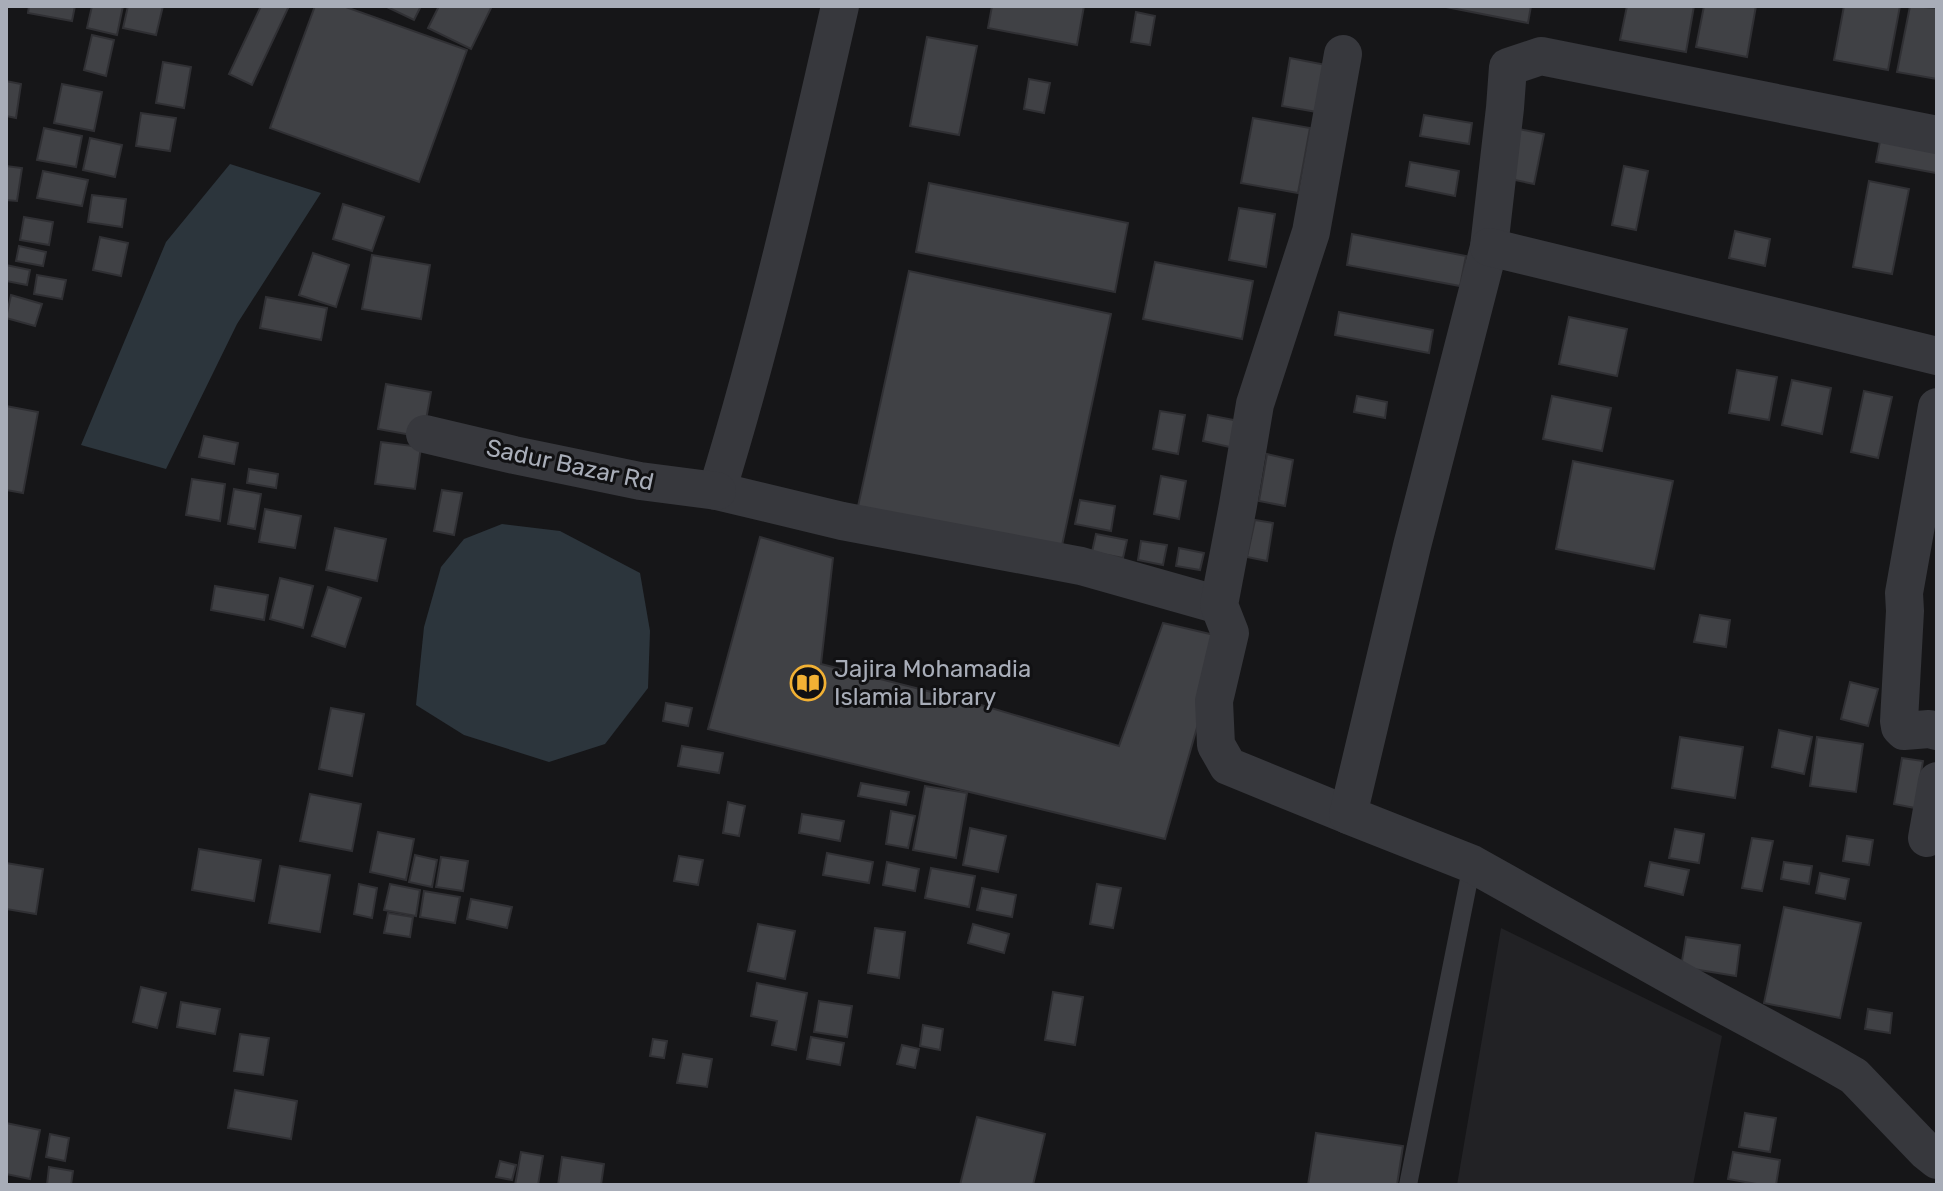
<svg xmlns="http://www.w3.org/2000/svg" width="1943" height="1191" font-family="Rubik,sans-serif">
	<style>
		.built { fill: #222225 }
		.water { fill: #2c353c }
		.building { fill: #404145; stroke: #303034; stroke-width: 2 }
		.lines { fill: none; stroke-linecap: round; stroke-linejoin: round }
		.lane { stroke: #37383d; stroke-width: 18 }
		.street { stroke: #37383d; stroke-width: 38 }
		.labels { text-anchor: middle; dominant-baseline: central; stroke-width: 6; stroke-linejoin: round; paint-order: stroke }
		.street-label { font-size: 24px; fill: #a8adb8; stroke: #111113 }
		.poi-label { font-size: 24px; fill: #a8adb8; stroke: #111113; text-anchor: start }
	</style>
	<rect width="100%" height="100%" fill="#161618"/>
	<!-- built -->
	<polygon class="built" points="1501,928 1722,1036 1693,1185 1457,1185"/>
	<!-- water -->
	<g class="water">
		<polygon points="230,164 321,193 237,324 166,469 81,445 166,242"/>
		<polygon points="502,524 560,531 640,573 650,631 648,688 605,744 549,762 464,735 416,705 424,627 441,567 464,539"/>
	</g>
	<!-- building -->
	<g class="building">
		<polygon points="29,6 75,6 72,21 28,13"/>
		<polygon points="92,6 123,6 117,35 87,28"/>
		<polygon points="128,6 163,6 156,35 123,28"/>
		<polygon points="261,6 289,6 252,85 229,74"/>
		<polygon points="315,6 343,6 467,50 419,182 270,128"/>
		<polygon points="385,6 421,6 414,20"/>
		<polygon points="439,6 492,6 471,49 428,28"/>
		<polygon points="992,6 1084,6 1077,45 988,28"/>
		<polygon points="1441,6 1531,6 1528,23"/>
		<polygon points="1627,6 1694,6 1686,52 1620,40"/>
		<polygon points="1704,6 1756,6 1747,57 1696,47"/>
		<polygon points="1844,6 1900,6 1888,70 1834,60"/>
		<polygon points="1910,6 1937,8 1937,79 1897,72"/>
		<polygon points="1136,12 1155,16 1150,45 1131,42"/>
		<polygon points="92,35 114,40 106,76 84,70"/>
		<polygon points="927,37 977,46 959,135 910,126"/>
		<polygon points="1290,58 1326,65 1317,112 1282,106"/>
		<polygon points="163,62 191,67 184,108 156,103"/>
		<polygon points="1029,79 1050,83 1044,113 1024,109"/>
		<polygon points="6,81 21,84 16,118 6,116"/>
		<polygon points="62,84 102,92 94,131 54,123"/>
		<polygon points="141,113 176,118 170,151 136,146"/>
		<polygon points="1424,115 1472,123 1469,144 1420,136"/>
		<polygon points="1253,118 1310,128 1298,193 1241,183"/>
		<polygon points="44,128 82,136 76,167 37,160"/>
		<polygon points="1519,129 1544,134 1534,184 1510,179"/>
		<polygon points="1881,136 1937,146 1936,173 1876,162"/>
		<polygon points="90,138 122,145 115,177 83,170"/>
		<polygon points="1410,162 1459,171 1455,196 1406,186"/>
		<polygon points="6,166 22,168 17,201 6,200"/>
		<polygon points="1624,166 1648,171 1636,230 1612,225"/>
		<polygon points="43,171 88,180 82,206 37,198"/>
		<polygon points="1869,181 1909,189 1892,274 1853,267"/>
		<polygon points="929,183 1128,223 1115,292 916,252"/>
		<polygon points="92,195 126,199 122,227 88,222"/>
		<polygon points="343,204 384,217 372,251 333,239"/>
		<polygon points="1239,208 1275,214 1266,267 1229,260"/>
		<polygon points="24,217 53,222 49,245 20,240"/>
		<polygon points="1735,231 1770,239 1765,266 1729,258"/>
		<polygon points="1352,234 1466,256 1460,286 1347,265"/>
		<polygon points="100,237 128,243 121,276 93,270"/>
		<polygon points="19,246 46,252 43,266 16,261"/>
		<polygon points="313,253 349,265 336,307 299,295"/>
		<polygon points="372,255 430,265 421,319 362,309"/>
		<polygon points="1155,262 1253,281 1242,339 1143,319"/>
		<polygon points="6,265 30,270 27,285 6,281"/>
		<polygon points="909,271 1111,314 1060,555 857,511"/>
		<polygon points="37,275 66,280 62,299 34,294"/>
		<polygon points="11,295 42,304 35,326 6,318"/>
		<polygon points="266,297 327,308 321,340 260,328"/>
		<polygon points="1339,312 1433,330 1429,353 1335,335"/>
		<polygon points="1569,317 1627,329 1617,376 1559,364"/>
		<polygon points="1737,370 1777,377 1769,420 1729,413"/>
		<polygon points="1792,380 1831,388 1822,434 1782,425"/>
		<polygon points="386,384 431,392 423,437 378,429"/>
		<polygon points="1864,391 1892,397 1878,458 1851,452"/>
		<polygon points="1357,396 1387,402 1385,418 1354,412"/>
		<polygon points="1552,396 1611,408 1602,451 1543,439"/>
		<polygon points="6,406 38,412 23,493 6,490"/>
		<polygon points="1160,411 1185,415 1178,454 1153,449"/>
		<polygon points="1208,415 1239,421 1234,448 1203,441"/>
		<polygon points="204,436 238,443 234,464 199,457"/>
		<polygon points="381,442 421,447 415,489 375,484"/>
		<polygon points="1267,454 1293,460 1285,506 1259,501"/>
		<polygon points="1573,461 1673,481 1654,569 1556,549"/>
		<polygon points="249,469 278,474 276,488 247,483"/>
		<polygon points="1161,476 1186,481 1179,519 1154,514"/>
		<polygon points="192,479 225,484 220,521 186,515"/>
		<polygon points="234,489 261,494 255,529 228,524"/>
		<polygon points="442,490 462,493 454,535 434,531"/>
		<polygon points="1080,500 1115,506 1111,531 1075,524"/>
		<polygon points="265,509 301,516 295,548 259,542"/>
		<polygon points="1255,520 1273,523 1267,561 1247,557"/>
		<polygon points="335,528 386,539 377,581 326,570"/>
		<polygon points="1096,534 1127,540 1123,558 1092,552"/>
		<polygon points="760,537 833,558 821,664 971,702 1119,746 1163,623 1223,637 1165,839 708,729"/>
		<polygon points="1141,541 1167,545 1163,565 1138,560"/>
		<polygon points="1179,548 1204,553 1200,570 1176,566"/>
		<polygon points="280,578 313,586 303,628 270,619"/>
		<polygon points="215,586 268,595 264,620 211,610"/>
		<polygon points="328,587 361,598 345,647 312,636"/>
		<polygon points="1700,615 1730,620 1726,647 1694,642"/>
		<polygon points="1850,682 1878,689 1868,726 1841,719"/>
		<polygon points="666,703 692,708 688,726 663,721"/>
		<polygon points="331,708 364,714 352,776 319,769"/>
		<polygon points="1779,730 1812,737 1804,774 1772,767"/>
		<polygon points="1680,737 1743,747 1735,798 1672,788"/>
		<polygon points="1817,737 1863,744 1856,792 1810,786"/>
		<polygon points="682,746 723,753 719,773 678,766"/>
		<polygon points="1902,758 1923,761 1915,808 1894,804"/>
		<polygon points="861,783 909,792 906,805 858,796"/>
		<polygon points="925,786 967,793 956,858 913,850"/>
		<polygon points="310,794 361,804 352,851 300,841"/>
		<polygon points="728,802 745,806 739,836 723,833"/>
		<polygon points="891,811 915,816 908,848 886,844"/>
		<polygon points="802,814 844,821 840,841 799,833"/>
		<polygon points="970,828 1006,836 998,872 963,865"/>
		<polygon points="1675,829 1704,834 1699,863 1669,858"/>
		<polygon points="378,832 414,839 406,880 370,872"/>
		<polygon points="1847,836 1873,840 1869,865 1843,861"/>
		<polygon points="1752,838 1773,841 1762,891 1742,888"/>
		<polygon points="199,849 261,860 254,901 192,890"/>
		<polygon points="827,853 873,862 869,883 823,875"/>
		<polygon points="415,855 437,860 432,887 409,882"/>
		<polygon points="679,856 703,860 698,885 674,881"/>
		<polygon points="441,857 468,861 463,891 436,887"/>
		<polygon points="887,862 919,869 915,891 883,885"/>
		<polygon points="1650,862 1689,870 1683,895 1645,886"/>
		<polygon points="1784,862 1812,866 1809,884 1781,879"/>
		<polygon points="6,863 43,869 36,914 6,909"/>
		<polygon points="280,866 330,875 320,932 269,923"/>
		<polygon points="931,868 975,876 969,907 925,898"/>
		<polygon points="1820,873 1849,879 1845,899 1816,893"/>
		<polygon points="359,884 377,888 372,918 354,914"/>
		<polygon points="390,884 420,890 416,916 384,910"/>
		<polygon points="1097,884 1121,888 1113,928 1090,924"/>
		<polygon points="982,888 1016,895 1012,917 977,910"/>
		<polygon points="424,891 460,897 455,923 420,917"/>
		<polygon points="471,899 512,907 507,928 467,919"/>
		<polygon points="1784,907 1861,923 1840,1018 1764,1003"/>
		<polygon points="388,913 413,917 410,937 384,933"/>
		<polygon points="758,924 795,931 785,979 748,971"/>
		<polygon points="973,924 1009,934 1004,953 968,943"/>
		<polygon points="875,928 905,932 899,978 868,973"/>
		<polygon points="1686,937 1740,945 1736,976 1681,967"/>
		<polygon points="757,983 807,993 796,1050 772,1045 777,1021 751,1016"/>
		<polygon points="141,987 166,993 157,1028 133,1022"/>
		<polygon points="1053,992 1083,997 1075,1045 1045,1040"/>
		<polygon points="819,1001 852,1006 847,1037 814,1032"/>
		<polygon points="181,1002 220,1009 215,1034 177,1027"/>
		<polygon points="1868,1009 1892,1013 1890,1033 1865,1029"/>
		<polygon points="923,1025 943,1029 940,1050 920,1046"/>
		<polygon points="240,1034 269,1038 263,1075 234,1071"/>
		<polygon points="811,1037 844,1043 840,1065 807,1059"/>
		<polygon points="653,1039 667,1041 664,1058 650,1056"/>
		<polygon points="902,1045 919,1049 915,1068 897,1064"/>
		<polygon points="683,1054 712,1059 707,1087 677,1083"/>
		<polygon points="235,1090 297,1101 291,1139 228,1128"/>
		<polygon points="1745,1113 1776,1118 1770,1152 1739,1147"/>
		<polygon points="977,1117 1045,1134 1033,1185 960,1185"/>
		<polygon points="6,1123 40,1130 30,1179 6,1174"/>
		<polygon points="1316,1133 1403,1146 1397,1185 1308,1185"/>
		<polygon points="50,1134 69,1138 65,1161 46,1157"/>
		<polygon points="521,1152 543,1156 538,1185 515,1185"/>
		<polygon points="1733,1152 1780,1160 1776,1185 1762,1185 1728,1179"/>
		<polygon points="562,1157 604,1164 601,1185 558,1185"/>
		<polygon points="500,1161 516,1165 512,1180 496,1177"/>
		<polygon points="49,1167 73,1171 71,1185 47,1185"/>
	</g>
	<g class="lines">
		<!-- lane -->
		<polyline class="lane" points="1408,1185 1472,864"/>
		<!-- street -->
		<g class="street">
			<path d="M 840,6 C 803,169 766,332 717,491 L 842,521 L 1081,566 L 1219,605"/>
			<polyline points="1343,54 1311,232 1255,404 1238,505 1219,605 1230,633 1214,701 1216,745 1228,766 1348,815"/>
			<polyline points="1937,135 1541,56 1508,67 1505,108 1489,247 1412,546 1348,815 1472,864 1709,997 1828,1061 1854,1076 1927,1152 1937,1160"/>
			<polyline points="1489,247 1937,356"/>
			<polyline points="1937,407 1904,593 1905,611 1899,721 1900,727 1904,731 1929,729 1937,731"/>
			<polyline points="425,434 514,455 640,481 717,491"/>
			<polyline points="1927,838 1937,781"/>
		</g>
	</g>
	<!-- icons -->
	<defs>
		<g id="library-ring" transform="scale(1.8)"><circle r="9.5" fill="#111113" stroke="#f2b134" stroke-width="1.5"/><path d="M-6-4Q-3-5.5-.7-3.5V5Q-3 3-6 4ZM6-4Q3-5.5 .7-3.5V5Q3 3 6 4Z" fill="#f2b134"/></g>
	</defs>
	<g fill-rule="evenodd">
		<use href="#library-ring" x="808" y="683"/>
	</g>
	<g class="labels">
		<!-- street labels -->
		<g class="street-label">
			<text transform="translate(570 465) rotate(12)">Sadur Bazar Rd</text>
		</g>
		<!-- poi labels -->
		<g class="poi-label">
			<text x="834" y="669">Jajira Mohamadia<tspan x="834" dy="28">Islamia Library</tspan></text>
		</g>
	</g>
	<!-- border -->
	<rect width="1943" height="1191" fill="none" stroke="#a8adb8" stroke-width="16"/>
</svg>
